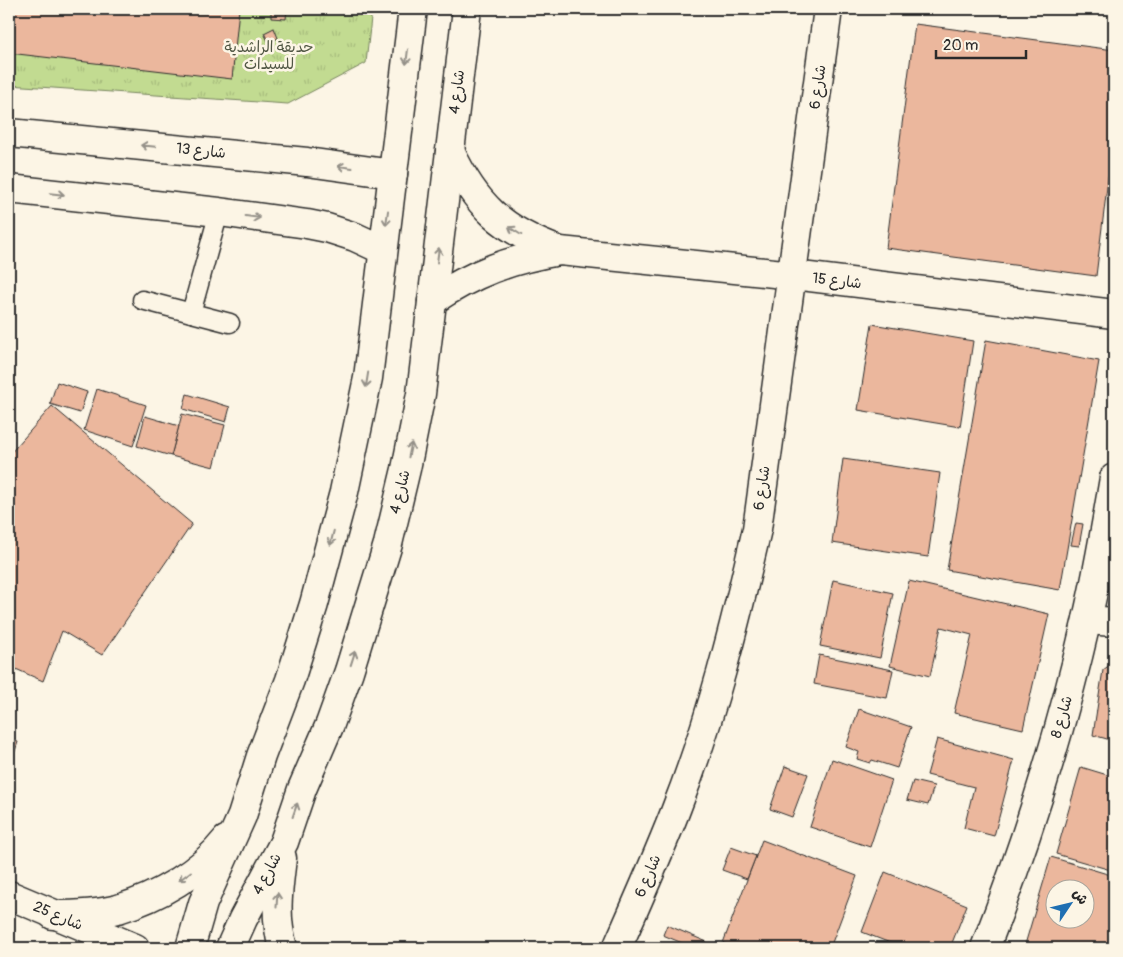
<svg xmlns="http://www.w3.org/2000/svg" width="1123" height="957" font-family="Pangolin,'Playpen Sans Arabic',sans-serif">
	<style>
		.park { fill: url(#park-tufts); stroke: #76835e }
		.building { fill: #ebb79d; stroke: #2b2b2b; fill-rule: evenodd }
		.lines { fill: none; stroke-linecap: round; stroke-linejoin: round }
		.service-casing { stroke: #2b2b2b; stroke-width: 21 }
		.minor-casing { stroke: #2b2b2b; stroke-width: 31 }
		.tertiary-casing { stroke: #2b2b2b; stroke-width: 31 }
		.service { stroke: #fcf5e5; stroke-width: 18 }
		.minor { stroke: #fcf5e5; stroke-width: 28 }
		.tertiary { stroke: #fcf5e5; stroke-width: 28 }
		.oneway { stroke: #949088 }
		.labels { text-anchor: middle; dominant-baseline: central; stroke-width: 5; stroke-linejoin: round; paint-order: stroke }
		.park-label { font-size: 15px; fill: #515744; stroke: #fcf5e5 }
		.street-label { font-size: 15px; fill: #2b2b2b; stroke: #fcf5e5 }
	</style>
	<defs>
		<pattern id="park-tufts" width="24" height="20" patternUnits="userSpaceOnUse" patternTransform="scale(1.25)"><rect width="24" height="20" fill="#c2db91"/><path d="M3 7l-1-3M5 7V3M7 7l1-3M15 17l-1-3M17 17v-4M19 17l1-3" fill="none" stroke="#a7bc7d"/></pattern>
	</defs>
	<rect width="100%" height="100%" fill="#fcf5e5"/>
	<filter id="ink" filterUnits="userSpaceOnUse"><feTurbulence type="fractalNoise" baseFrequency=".02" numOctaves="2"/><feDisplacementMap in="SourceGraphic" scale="10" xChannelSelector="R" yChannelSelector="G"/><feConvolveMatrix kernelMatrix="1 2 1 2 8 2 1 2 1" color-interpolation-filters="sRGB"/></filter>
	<g filter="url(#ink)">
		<!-- park -->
		<polygon class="park" points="9,9 372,9 366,63 288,104 9,85"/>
		<!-- building -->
		<g class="building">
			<polygon points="9,9 239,9 232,79 9,53"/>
			<polygon points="271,9 287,9 286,19 271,18"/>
			<polygon points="915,24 1114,50 1114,130 1096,276 886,248"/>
			<polygon points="274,28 278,38 269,43 264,33"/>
			<polygon points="872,324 973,341 960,427 858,410"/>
			<polygon points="986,340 1099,361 1060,590 947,570"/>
			<polygon points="57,382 87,392 80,413 50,404"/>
			<polygon points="97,389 146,405 133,446 84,430"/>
			<polygon points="187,394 230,407 226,422 183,409"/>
			<polygon points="52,406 192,524 102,655 62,631 43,681 9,666 9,455"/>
			<polygon points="182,414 225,425 214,467 171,456"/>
			<polygon points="145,416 179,426 171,456 137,446"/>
			<polygon points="843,459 940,473 928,557 832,543"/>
			<polygon points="1076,523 1083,524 1079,546 1071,545"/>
			<polygon points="833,580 893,593 880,658 820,646"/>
			<polygon points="909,581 1049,614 1023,729 954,713 972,635 941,627 930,676 890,666"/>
			<polygon points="819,655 893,670 887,698 814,684"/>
			<polygon points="1114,662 1114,741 1093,735 1103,670"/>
			<polygon points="859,709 911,727 897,768 872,760 870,763 857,759 859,752 846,747"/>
			<polygon points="9,739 18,742 10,766 9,765"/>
			<polygon points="937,739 1014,760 994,836 964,828 974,787 927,775"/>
			<polygon points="832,759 892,780 870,847 810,827"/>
			<polygon points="785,766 808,774 792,817 770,809"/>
			<polygon points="1081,767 1114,777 1114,871 1056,854"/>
			<polygon points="913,781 934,786 928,805 907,800"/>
			<polygon points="762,840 857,876 830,948 738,948 723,943"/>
			<polygon points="731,847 756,856 747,879 722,870"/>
			<path d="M 1051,857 L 1114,876 L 1114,948 L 1024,948 ZM 1056,890 L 1086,890 L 1086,920 L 1056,920 Z"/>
			<polygon points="885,872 967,905 950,948 903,948 862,932"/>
			<polygon points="667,925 707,942 704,948 694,948 663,935"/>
		</g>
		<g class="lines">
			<!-- service casing -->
			<g class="service-casing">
				<g id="service">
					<polyline points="142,300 230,323"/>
					<polyline points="191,313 219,212"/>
				</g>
			</g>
			<!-- minor casing -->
			<g class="minor-casing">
				<g id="minor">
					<polyline points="1087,620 1114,622"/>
					<path d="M 985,948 C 1027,841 1061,731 1087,619 C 1098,573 1106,525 1114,478"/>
				</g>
			</g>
			<!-- tertiary casing -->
			<g class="tertiary-casing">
				<g id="tertiary">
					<polyline points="9,133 307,162 393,174"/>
					<path d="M 450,151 C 475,205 503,231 560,251 L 793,275 L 1114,314"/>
					<polyline points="9,189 219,212 307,224 327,228 355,237 383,250"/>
					<path d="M 432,301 C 473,273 511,259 560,251"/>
					<path d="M 282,858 C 278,892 274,915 283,948"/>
					<polyline points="9,895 135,948"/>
					<path d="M 53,915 C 75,915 97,914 118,909 C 158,897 200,873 226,840"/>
					<polyline points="190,948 203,903 242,816 261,756 290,680 314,604 344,492 368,378 413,9"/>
					<polyline points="230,948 243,919 284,842 302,789 330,724 349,671 388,544 406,469 421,394 467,9"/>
					<path d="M 617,948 C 637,903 657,858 675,812 C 711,721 735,625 757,529 L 828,9"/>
				</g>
			</g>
			<!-- service -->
			<use href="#service" class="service"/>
			<!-- minor -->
			<use href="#minor" class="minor"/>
			<!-- tertiary -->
			<use href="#tertiary" class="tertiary"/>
		</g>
		<!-- one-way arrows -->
		<defs><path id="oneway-shaft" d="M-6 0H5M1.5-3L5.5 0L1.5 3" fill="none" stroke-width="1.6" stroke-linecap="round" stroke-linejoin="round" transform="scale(1.25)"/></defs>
		<g class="oneway">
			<use href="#oneway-shaft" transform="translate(407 57) rotate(97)"/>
			<use href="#oneway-shaft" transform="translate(148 146) rotate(-174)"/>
			<use href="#oneway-shaft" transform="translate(345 167) rotate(-172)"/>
			<use href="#oneway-shaft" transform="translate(57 194) rotate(6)"/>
			<use href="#oneway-shaft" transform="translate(253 217) rotate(8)"/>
			<use href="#oneway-shaft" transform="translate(387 218) rotate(98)"/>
			<use href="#oneway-shaft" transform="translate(515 231) rotate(-148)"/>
			<use href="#oneway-shaft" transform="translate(438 255) rotate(-83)"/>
			<use href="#oneway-shaft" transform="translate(367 380) rotate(99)"/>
			<use href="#oneway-shaft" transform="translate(410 450) rotate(-78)"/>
			<use href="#oneway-shaft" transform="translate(332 538) rotate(104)"/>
			<use href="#oneway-shaft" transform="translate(353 658) rotate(-72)"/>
			<use href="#oneway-shaft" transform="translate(295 810) rotate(-71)"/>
			<use href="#oneway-shaft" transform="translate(185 876) rotate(143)"/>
			<use href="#oneway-shaft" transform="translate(277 900) rotate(-86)"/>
		</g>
	</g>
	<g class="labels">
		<!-- park labels -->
		<g class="park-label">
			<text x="269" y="47">حديقة الراشدية<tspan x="269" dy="17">للسيدات</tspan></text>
		</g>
		<!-- street labels -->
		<g class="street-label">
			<text transform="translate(818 87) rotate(-82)">شارع 6</text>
			<text transform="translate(457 92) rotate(-83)">شارع 4</text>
			<text transform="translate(201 151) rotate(6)">شارع 13</text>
			<text transform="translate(837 281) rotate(7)">شارع 15</text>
			<text transform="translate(762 488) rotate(-82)">شارع 6</text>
			<text transform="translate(400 492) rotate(-76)">شارع 4</text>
			<text transform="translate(1062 717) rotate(-74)">شارع 8</text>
			<text transform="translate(267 874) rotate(-62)">شارع 4</text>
			<text transform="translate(648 876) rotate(-67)">شارع 6</text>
			<text transform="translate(58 916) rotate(23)">شارع 25</text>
		</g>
	</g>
	<!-- margin -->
	<rect width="1123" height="957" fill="none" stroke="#fcf5e5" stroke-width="30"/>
	<rect x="15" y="15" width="1093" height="927" fill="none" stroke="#2b2b2b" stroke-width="2" filter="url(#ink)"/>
	<!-- north arrow -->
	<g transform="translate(1070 904) rotate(55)"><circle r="24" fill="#fcf5e5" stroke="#a8a49b"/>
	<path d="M0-4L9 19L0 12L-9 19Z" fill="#1f6fb2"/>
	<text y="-8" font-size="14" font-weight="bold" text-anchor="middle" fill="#2b2b2b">ش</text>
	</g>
	<!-- scale -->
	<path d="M936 50v8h90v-8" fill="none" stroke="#2b2b2b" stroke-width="2.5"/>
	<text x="943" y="50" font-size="15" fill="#2b2b2b" stroke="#fcf5e5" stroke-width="4" paint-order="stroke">20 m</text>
</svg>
